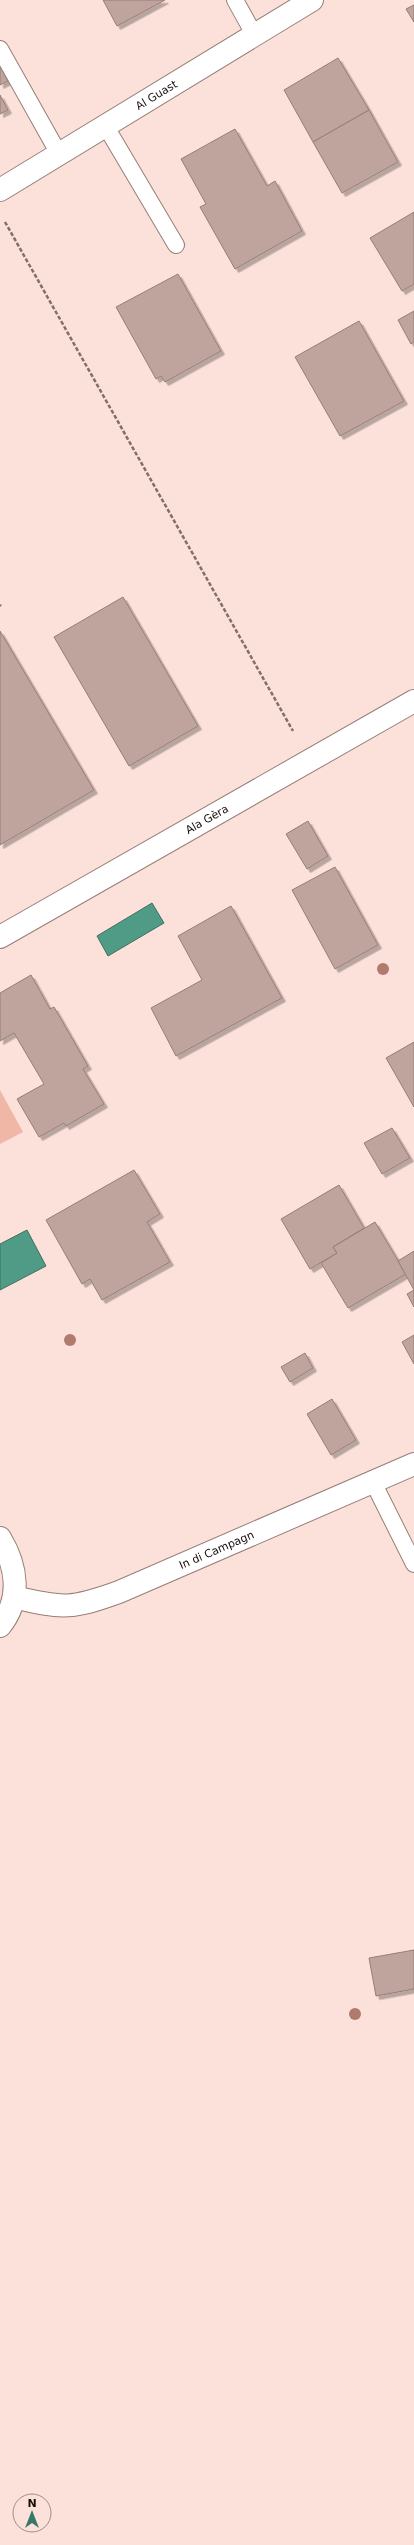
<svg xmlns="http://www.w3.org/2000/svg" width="414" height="2545" font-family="'DejaVu Sans',sans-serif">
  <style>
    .green { fill: #f0b6a6 }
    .water { fill: #509b86; stroke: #3f7061 }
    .building { fill: #bea49d; stroke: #967d77; filter: url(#shadow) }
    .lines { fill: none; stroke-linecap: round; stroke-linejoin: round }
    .lane-casing { stroke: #967e77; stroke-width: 18 }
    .street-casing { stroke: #967e77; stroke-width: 24 }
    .path { stroke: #806f6b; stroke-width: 2.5; stroke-dasharray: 4 2; stroke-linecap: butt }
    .lane { stroke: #fff; stroke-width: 16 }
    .street { stroke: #fff; stroke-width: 22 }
    .tree { fill: #b07a6d }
    .labels { text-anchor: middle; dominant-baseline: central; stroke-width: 3.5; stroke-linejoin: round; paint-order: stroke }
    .street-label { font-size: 11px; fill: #160d0b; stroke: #fce1da }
  </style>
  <defs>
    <filter id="shadow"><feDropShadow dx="3.5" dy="3.5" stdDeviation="0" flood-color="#0004"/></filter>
  </defs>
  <rect width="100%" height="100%" fill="#fce1da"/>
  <polygon class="green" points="0,1090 23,1132 0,1144"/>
  <g class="water">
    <polygon points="152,903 164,923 108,956 97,936"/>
    <polygon points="27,1230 46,1266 0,1290 0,1244"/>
  </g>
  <g class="building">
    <polygon points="103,0 165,0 117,26"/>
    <polygon points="414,5 414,22 406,9"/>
    <polygon points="338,58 369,110 313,142 284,90"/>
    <polygon points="0,65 8,81 0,85"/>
    <polygon points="0,95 8,110 0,114"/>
    <polygon points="369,110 398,162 342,193 313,142"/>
    <polygon points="235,129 267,186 275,181 302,231 235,269 200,207 206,204 181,159"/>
    <polygon points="414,212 414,284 402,291 370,238"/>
    <polygon points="178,274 221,351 165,382 161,376 156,379 116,307"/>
    <polygon points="414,311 414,342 411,344 398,320"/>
    <polygon points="359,321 404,401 340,436 295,357"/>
    <polygon points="123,597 198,726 129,766 54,637"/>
    <polygon points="0,631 94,790 0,845"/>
    <polygon points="308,821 328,856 307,869 286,834"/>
    <polygon points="335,867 378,945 335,969 292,890"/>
    <polygon points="231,906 282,998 176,1056 151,1008 202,980 178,936"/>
    <polygon points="31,975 50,1009 54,1007 88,1066 83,1069 104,1104 66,1126 64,1123 39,1137 17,1099 44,1084 14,1033 0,1041 0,993"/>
    <polygon points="414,1042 414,1107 386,1058"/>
    <polygon points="392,1128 410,1158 382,1174 364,1143"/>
    <polygon points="134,1170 160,1214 147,1222 170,1262 102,1300 90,1279 82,1284 46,1220"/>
    <polygon points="339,1185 364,1228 333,1247 337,1253 310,1269 281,1219"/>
    <polygon points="375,1222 406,1274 348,1308 321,1263 337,1253 333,1247"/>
    <polygon points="414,1251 414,1290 398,1261"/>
    <polygon points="414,1290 414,1307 407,1294"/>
    <polygon points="414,1335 414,1364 402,1342"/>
    <polygon points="305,1353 313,1368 290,1382 281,1367"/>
    <polygon points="332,1399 356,1440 331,1455 307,1414"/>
    <polygon points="414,1950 414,1989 376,1996 369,1958"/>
  </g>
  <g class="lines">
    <g class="lane-casing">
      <g id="lane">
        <polyline points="235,0 255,36"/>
        <polyline points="0,49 59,154"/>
        <polyline points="105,125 176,245"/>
        <polyline points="373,1482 414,1564"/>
      </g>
    </g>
    <g class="street-casing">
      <g id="street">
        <path id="s1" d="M0,190L312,0"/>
        <path id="s2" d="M0,937L414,701"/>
        <path d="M0,1538C17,1566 22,1599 0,1626"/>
        <path id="s3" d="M14,1597C63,1609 72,1609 119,1592L414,1464"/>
      </g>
    </g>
    <g class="path">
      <polyline points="5,222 293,731"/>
      <polyline points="0,605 1,606"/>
    </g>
    <use href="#lane" class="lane"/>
    <use href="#street" class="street"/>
  </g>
  <g class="tree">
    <circle cx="383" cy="969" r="6"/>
    <circle cx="70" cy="1340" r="6"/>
    <circle cx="355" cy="2014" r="6"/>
  </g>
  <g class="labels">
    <g class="street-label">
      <text stroke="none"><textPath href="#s1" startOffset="183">Al Guast</textPath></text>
      <text stroke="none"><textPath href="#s2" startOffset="238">Ala Gèra</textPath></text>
      <text stroke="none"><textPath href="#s3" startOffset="214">In di Campagn</textPath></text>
    </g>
  </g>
  <g transform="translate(32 2513)"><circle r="19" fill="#fce1da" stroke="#a08c87"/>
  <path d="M0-3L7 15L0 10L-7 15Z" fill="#377866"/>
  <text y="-6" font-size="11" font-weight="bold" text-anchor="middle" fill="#160d0b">N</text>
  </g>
</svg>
